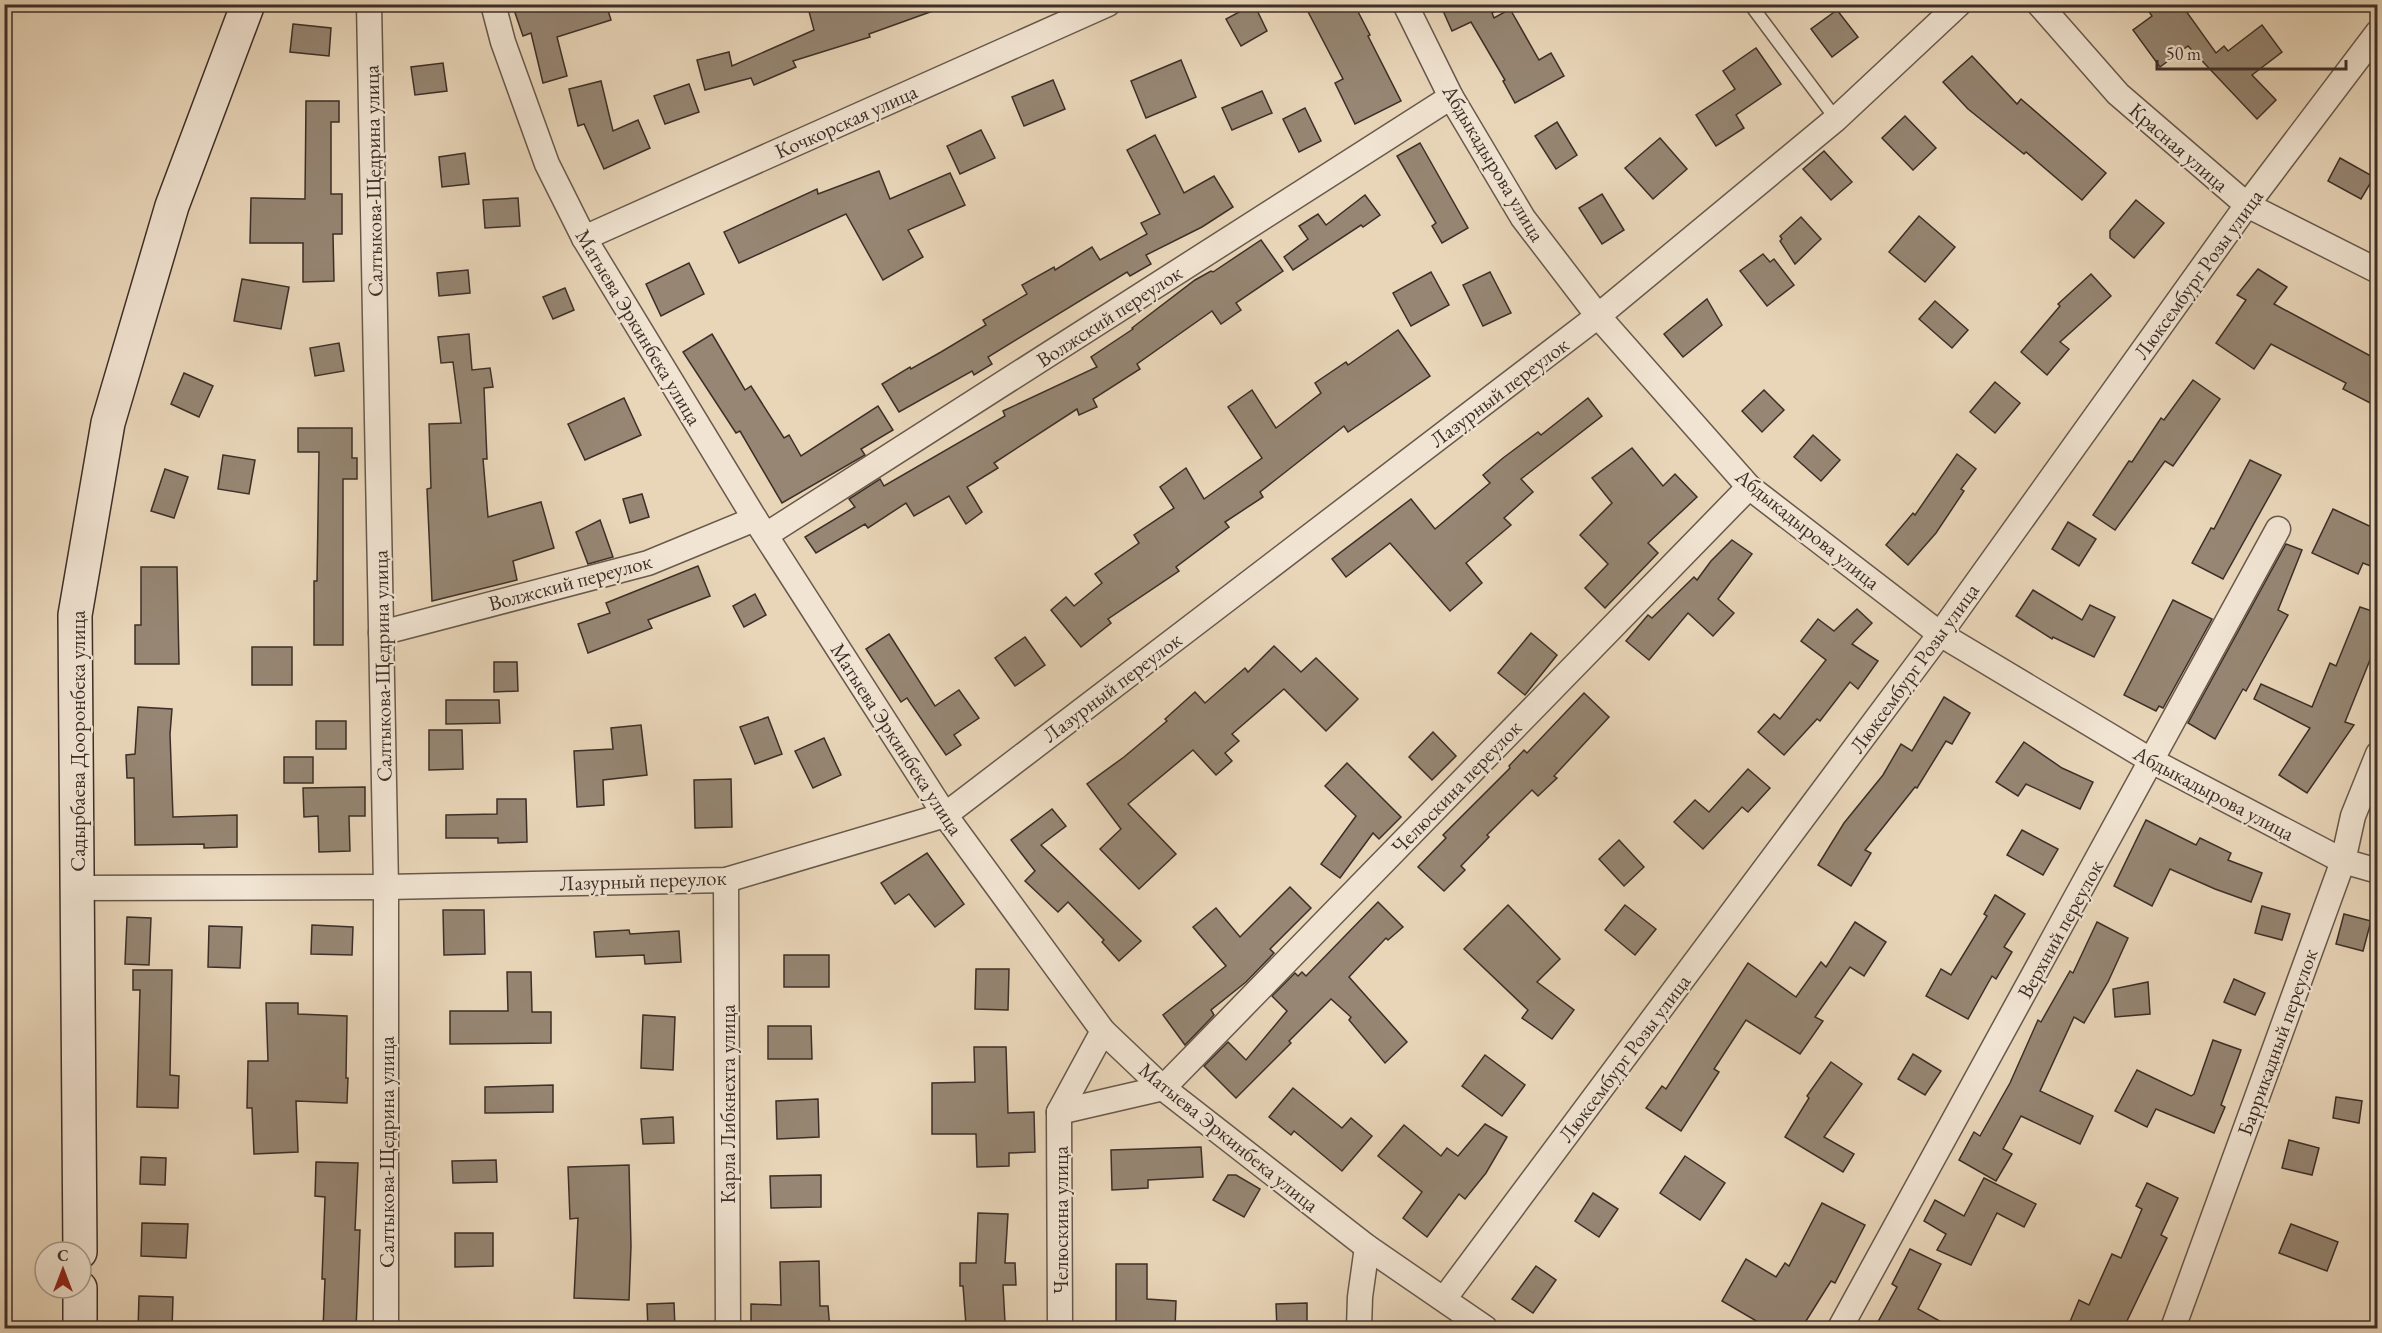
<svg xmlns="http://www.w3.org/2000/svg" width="2382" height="1333" font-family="'EB Garamond',serif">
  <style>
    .building { fill: #968673; stroke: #3d2f28; stroke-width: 1.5 }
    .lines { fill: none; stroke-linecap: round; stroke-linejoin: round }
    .service-casing { stroke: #68594c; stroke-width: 15 }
    .minor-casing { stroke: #68594c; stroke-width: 27 }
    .secondary-casing { stroke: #3d2f28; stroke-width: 36 }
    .service { stroke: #f1e4d2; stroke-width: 12 }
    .minor { stroke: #f1e4d2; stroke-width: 24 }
    .secondary { stroke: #f1e4d2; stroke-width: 33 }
    .labels { text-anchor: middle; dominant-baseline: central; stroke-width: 4.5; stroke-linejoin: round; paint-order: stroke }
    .street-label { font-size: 21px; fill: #3d2f28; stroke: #f1e4d2 }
  </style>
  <rect width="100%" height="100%" fill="#e9d6b9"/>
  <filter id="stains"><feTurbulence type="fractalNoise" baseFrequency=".00333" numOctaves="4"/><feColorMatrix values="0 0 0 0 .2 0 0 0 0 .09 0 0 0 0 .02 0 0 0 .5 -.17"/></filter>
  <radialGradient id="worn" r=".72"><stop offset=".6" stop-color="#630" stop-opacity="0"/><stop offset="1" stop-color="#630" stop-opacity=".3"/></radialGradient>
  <g class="building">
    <polygon points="512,4 606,4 611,20 557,37 567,76 543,83 531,33 523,36"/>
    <polygon points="807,4 943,4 944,7 869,34 870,37 793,61 796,67 754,85 751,78 705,90 697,60 729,52 732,66 814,30"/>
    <polygon points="1254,4 1267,31 1241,46 1226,19"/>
    <polygon points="1304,4 1354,4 1370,35 1368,36 1401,101 1355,124 1335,83 1343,79"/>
    <polygon points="1440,4 1511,4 1492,13 1494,18 1510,9 1539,60 1551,53 1564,76 1515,103 1503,81 1505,80 1471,22 1452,31"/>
    <polygon points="2144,4 2181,4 2216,53 2224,46 2228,51 2262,25 2282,52 2252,75 2276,100 2257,119 2188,46 2160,67 2133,30 2152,16"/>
    <polygon points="1837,10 1858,37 1832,57 1811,29"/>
    <polygon points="293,24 331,28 329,56 290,52"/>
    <polygon points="1756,48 1781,84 1736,115 1744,128 1716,146 1696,115 1735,89 1723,71"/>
    <polygon points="1972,56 2017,104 2021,99 2106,173 2082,200 2026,152 2024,154 1968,109 1943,82"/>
    <polygon points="1181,60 1196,97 1146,118 1131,81"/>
    <polygon points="443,63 447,91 415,95 411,67"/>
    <polygon points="1053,80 1065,109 1024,126 1012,97"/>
    <polygon points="601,81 613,131 638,120 650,148 604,169 584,124 578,126 569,89"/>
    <polygon points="689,84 699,112 665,124 654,96"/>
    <polygon points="1262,91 1272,113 1232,130 1222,108"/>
    <polygon points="306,101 339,101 339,122 331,122 331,194 342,194 342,234 333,234 334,281 303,282 303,243 250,243 251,198 305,199"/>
    <polygon points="1305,108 1321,141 1299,152 1283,119"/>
    <polygon points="1905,116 1936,148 1913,170 1882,138"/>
    <polygon points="1557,122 1577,155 1556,169 1535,136"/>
    <polygon points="981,130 995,158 960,174 947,146"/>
    <polygon points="1155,135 1184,193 1214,176 1233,207 1202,227 1146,255 1151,264 1130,276 1127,272 988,357 992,364 974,375 972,371 899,412 882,384 910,367 911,369 941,352 986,325 983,320 1027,294 1022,285 1054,267 1055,270 1092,247 1100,260 1147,234 1141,223 1160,214 1127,150"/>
    <polygon points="1660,138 1687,169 1653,199 1625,168"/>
    <polygon points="1420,143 1468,228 1442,243 1432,226 1436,223 1397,156"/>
    <polygon points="1824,151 1852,182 1831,200 1803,169"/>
    <polygon points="465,153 469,184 442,187 439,157"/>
    <polygon points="2340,158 2374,177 2361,199 2328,181"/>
    <polygon points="879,171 890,199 950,173 965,205 908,230 923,257 883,280 846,214 739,263 724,232 817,189 818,194"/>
    <polygon points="1602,194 1624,230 1602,244 1579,208"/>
    <polygon points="1365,195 1380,215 1363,227 1361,225 1293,270 1284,257 1308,239 1299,226 1318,214 1326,225"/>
    <polygon points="518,198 520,226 485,228 483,200"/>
    <polygon points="2136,200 2164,223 2134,258 2110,238 2110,231"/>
    <polygon points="1919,216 1955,247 1925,282 1889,252"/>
    <polygon points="1801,217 1821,239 1795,264 1780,241 1782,239 1780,236"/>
    <polygon points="1261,240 1283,271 1236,303 1241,310 1221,324 1212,311 1137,364 1140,369 1093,399 1097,407 1079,415 1077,409 994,463 998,468 967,487 982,512 966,524 949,496 914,516 906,503 868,528 865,524 816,553 805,537 855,507 849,499 880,479 884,486 1005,416 1003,411 1097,367 1091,357 1133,329 1132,328 1195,280 1211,271 1213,272"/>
    <polygon points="1763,254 1770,262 1774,259 1794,285 1767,306 1740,271"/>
    <polygon points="689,263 704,294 661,316 646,284"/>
    <polygon points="2258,269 2287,287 2274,304 2378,360 2378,407 2343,389 2346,383 2271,344 2254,369 2216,343 2246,300 2237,295"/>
    <polygon points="468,270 470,293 439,296 437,273"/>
    <polygon points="1431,272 1449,305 1411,326 1393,293"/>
    <polygon points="1490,272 1511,313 1483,326 1463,285"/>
    <polygon points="2091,274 2111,296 2060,342 2069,349 2047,375 2021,352 2060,306 2058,304"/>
    <polygon points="242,279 289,287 281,329 234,321"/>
    <polygon points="565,288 574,310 553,319 543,297"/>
    <polygon points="1707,299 1722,325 1683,357 1664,334"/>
    <polygon points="1935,301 1968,330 1952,348 1919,319"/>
    <polygon points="1398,330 1430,376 1348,432 1344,426 1260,492 1263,497 1225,522 1229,527 1176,567 1179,571 1108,619 1111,623 1081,647 1051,610 1066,597 1074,606 1102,583 1095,574 1139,543 1134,535 1174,508 1160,487 1186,468 1204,499 1262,458 1228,407 1252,390 1276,428 1321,393 1315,383 1346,362 1348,365"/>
    <polygon points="469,334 472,370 490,368 493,387 484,388 487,459 483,459 488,517 541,502 554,548 513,561 517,580 432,601 427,489 431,488 429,424 461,423 453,362 441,363 438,337"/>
    <polygon points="712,334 745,390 751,386 784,438 789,435 801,456 878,406 893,430 861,449 865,455 782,503 740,431 736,433 683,352"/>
    <polygon points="339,343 344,371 315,376 310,348"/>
    <polygon points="184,373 213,386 199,417 171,404"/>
    <polygon points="2193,380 2220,399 2173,466 2165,461 2115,530 2093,515 2129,461 2132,462 2161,418 2164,420"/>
    <polygon points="1995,382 2020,403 1995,433 1970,412"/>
    <polygon points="1764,390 1784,410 1762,432 1742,411"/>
    <polygon points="624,398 641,435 585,460 568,424"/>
    <polygon points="1588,398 1602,416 1521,479 1533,492 1504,518 1511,525 1466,563 1482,583 1450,611 1390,543 1346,577 1332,559 1411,499 1435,529 1490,483 1483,475 1503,458 1538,432 1541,435"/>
    <polygon points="298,428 352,428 352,458 357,458 357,479 343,479 343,645 314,645 314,581 317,581 319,452 298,452"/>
    <polygon points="1813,435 1840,460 1821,481 1794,457"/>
    <polygon points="1632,448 1663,486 1675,474 1697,497 1648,543 1658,553 1605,608 1585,588 1608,564 1580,535 1612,503 1592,478"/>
    <polygon points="1957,454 1976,469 1961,489 1964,491 1936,533 1908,565 1886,545 1913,513 1915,515"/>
    <polygon points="223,455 255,460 249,494 218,489"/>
    <polygon points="2250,460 2281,475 2223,579 2192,563 2211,528 2214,529"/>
    <polygon points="165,469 188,477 174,518 151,511"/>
    <polygon points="642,494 649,517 630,523 623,499"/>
    <polygon points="2333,509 2378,530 2378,569 2363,563 2358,574 2312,553"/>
    <polygon points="600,520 613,557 588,564 576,532"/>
    <polygon points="2068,522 2096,539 2079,566 2052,549"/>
    <polygon points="1732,540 1752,554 1718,599 1734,613 1713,636 1688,613 1649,660 1626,641 1648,615 1652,618 1694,577 1697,580 1711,561"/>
    <polygon points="2286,544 2302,550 2278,610 2288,615 2246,691 2243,689 2215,739 2188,723"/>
    <polygon points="698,566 710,596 648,620 652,628 588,653 578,624 610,613 606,603"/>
    <polygon points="141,567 177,567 179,664 135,664 135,625 141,625"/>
    <polygon points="2033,590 2082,620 2090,605 2115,617 2094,657 2053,637 2052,639 2016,616"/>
    <polygon points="755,594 766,615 744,627 733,606"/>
    <polygon points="2173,600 2212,619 2163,708 2159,706 2156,711 2124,695"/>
    <polygon points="2360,607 2378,613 2378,640 2345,722 2354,725 2307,793 2279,775 2310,728 2254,699 2261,684 2312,707 2330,663 2336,666"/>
    <polygon points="1857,609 1872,623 1852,644 1878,661 1858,689 1850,682 1820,721 1817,719 1784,755 1758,732 1774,714 1780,719 1826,660 1801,641 1818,619 1834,631"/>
    <polygon points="1531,633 1557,655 1525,695 1498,673"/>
    <polygon points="889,634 935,706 959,690 979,718 954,735 961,745 946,755 907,698 901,702 866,649"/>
    <polygon points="1025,637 1045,665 1015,686 995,658"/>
    <polygon points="1274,646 1301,672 1316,658 1358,699 1326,731 1284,689 1232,734 1239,741 1225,753 1232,761 1216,775 1193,750 1128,804 1176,854 1139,889 1100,849 1121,829 1087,784 1124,757 1167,721 1165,719 1195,692 1205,703 1245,668 1248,672"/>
    <rect x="252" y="647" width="40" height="38"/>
    <polygon points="494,662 517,662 518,691 494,692"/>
    <polygon points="1584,693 1609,717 1554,776 1557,778 1538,796 1532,790 1487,835 1489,837 1461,866 1465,870 1444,891 1418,867 1446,838 1443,835 1510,768 1509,766 1524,750 1527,753"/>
    <polygon points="1944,697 1970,713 1952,744 1946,741 1917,788 1915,787 1865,850 1871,853 1851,886 1818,865 1844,823 1883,775 1901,744 1912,751"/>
    <polygon points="446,700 499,700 500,723 446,724"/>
    <polygon points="138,707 172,709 170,734 173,817 237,815 237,847 204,848 204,844 135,845 134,778 127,778 126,755 135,754"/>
    <polygon points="768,717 782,754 755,764 740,727"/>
    <rect x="316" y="721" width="30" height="28"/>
    <polygon points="641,725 647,775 603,780 604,805 577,807 574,751 613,749 611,728"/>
    <polygon points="429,730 462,730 463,769 429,770"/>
    <polygon points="1433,732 1456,756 1432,780 1409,757"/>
    <polygon points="824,738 841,775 813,788 795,751"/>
    <polygon points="2024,742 2062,768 2093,782 2080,809 2026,784 2018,796 1996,782"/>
    <rect x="284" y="757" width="29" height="26"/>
    <polygon points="1347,763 1401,817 1379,839 1373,833 1340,878 1321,864 1356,816 1325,786"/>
    <polygon points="1748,769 1770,788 1748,812 1742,807 1703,849 1674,822 1695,800 1709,812"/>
    <polygon points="731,779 732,827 695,828 694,780"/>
    <polygon points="365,787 365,816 349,816 350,851 319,852 318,816 304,817 303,788"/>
    <polygon points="497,799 526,799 527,842 498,843 498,838 446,838 446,815 497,814"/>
    <polygon points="1052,809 1066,826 1041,845 1141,941 1119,961 1102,942 1104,940 1068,902 1058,912 1025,881 1035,871 1011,840"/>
    <polygon points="2146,820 2196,845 2200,838 2231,853 2228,860 2262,873 2251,902 2215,889 2170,869 2152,906 2114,886"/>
    <polygon points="2022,830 2058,849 2043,875 2007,855"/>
    <polygon points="1619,840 1644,867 1624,886 1599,859"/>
    <polygon points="927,853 964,904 935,927 909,894 895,904 881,883"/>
    <polygon points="1290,887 1311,908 1270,949 1274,953 1246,982 1211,1010 1214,1015 1185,1045 1163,1015 1226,966 1193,927 1216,908 1240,937"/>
    <polygon points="1995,895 2025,914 2004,947 2012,952 1996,979 1992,976 1968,1019 1926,996 1941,969 1951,975 1987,916 1984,914"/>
    <polygon points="1378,902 1403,927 1388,940 1386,938 1349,977 1407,1042 1385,1063 1349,1020 1351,1017 1331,999 1289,1041 1291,1043 1236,1098 1204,1066 1228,1042 1246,1060 1287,1011 1272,996 1295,973 1298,976 1302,972 1306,976"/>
    <polygon points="1508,905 1560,959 1537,982 1574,1010 1552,1039 1522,1018 1528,1010 1464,949"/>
    <polygon points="1625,905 1656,929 1635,955 1605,930"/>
    <polygon points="2262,906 2290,914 2282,940 2255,933"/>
    <polygon points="443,910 484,910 485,954 444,955"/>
    <polygon points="2344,914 2371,921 2363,951 2336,944"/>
    <polygon points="127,917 151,918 149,965 125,964"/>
    <polygon points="1855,922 1886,942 1864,976 1850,967 1815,1017 1823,1021 1800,1054 1746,1020 1714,1069 1719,1072 1681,1131 1646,1108 1662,1086 1666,1089 1748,963 1796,997 1821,962 1826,967"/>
    <polygon points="2097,922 2128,938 2108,982 2084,1023 2074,1017 2040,1091 2093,1116 2080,1144 2021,1116 2003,1149 2012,1154 1996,1181 1959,1160 1974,1132 1980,1136 2010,1083 2038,1020 2041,1022 2070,971 2073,973"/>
    <polygon points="312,925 353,927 352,955 311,954"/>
    <polygon points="209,926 242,927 240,968 208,967"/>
    <polygon points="629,930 630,934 679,931 681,962 645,964 644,955 596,957 594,932"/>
    <rect x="784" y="955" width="45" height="32"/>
    <polygon points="976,969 1009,969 1008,1010 975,1009"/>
    <polygon points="133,970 172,970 170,1075 179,1076 178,1108 137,1107 140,990 133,990"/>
    <polygon points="507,972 531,972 532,1012 551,1012 551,1043 450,1044 450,1011 508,1011"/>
    <polygon points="2234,979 2265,993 2255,1015 2224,1002"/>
    <polygon points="2148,982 2150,1014 2115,1017 2113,989"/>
    <polygon points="266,1003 298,1003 298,1014 347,1016 346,1078 348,1078 347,1103 296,1101 298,1152 254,1154 252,1108 247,1108 248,1061 268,1061"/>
    <polygon points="643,1015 675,1017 673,1070 641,1068"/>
    <polygon points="768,1026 811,1026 812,1059 768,1059"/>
    <polygon points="2213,1040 2241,1050 2221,1105 2225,1107 2214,1133 2156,1109 2147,1127 2115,1111 2137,1070 2191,1096 2194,1094"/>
    <polygon points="974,1047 1006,1047 1008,1113 1034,1112 1035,1152 1009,1153 1009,1166 977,1167 976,1134 932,1134 932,1083 975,1082"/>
    <polygon points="1913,1054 1941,1071 1925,1095 1898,1079"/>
    <polygon points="1485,1055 1525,1085 1502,1116 1462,1086"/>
    <polygon points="1831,1062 1862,1084 1824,1137 1854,1154 1843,1172 1785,1137 1809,1098 1807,1096"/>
    <polygon points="553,1085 553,1112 485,1113 485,1087"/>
    <polygon points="1293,1088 1342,1128 1351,1118 1372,1136 1342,1171 1294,1131 1291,1135 1269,1117"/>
    <polygon points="2336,1097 2362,1101 2359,1123 2333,1118"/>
    <polygon points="818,1099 819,1137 777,1139 776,1101"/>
    <polygon points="673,1117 674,1143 643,1144 641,1119"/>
    <polygon points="1485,1124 1507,1137 1486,1173 1465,1199 1459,1194 1427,1237 1403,1218 1422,1192 1378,1156 1404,1125 1441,1156 1447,1148 1458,1156"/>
    <polygon points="2289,1140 2319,1148 2312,1175 2282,1168"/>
    <polygon points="1201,1147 1203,1177 1148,1180 1148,1188 1112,1190 1111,1150"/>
    <polygon points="1685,1156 1725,1183 1700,1220 1660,1193"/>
    <polygon points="141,1157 166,1158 165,1185 140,1184"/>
    <polygon points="496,1160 497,1182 453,1183 452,1161"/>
    <polygon points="316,1162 358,1163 355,1230 360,1230 356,1329 323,1329 325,1279 322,1279 325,1197 315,1196"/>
    <polygon points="629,1165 631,1246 629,1300 574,1298 578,1218 570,1219 568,1167"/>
    <polygon points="821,1175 821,1207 771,1208 770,1176"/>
    <polygon points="1228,1175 1236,1175 1260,1189 1244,1217 1213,1200"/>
    <polygon points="1984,1178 2036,1204 2024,1227 1997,1213 1971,1265 1937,1250 1946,1234 1924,1221 1935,1200 1964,1216"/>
    <polygon points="2147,1183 2178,1198 2161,1235 2167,1238 2123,1329 2067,1329 2079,1300 2089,1305 2112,1254 2121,1258 2142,1209 2136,1206"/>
    <polygon points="1593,1193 1618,1209 1599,1237 1575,1221"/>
    <polygon points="1822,1203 1865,1225 1835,1283 1831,1281 1801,1329 1770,1329 1722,1301 1746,1259 1776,1277 1785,1263 1789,1266"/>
    <polygon points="978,1213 1008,1214 1005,1263 1015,1263 1016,1285 1003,1285 1005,1322 966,1325 963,1286 960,1286 960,1263 976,1263"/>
    <polygon points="142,1223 188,1224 186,1258 141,1256"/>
    <polygon points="2291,1224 2338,1242 2327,1271 2279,1253"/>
    <polygon points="455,1233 493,1233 493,1266 455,1267"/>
    <polygon points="1910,1249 1941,1264 1918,1309 1954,1329 1874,1329 1897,1287 1892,1284"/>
    <polygon points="819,1261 820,1306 828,1306 830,1329 751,1329 751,1304 781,1305 780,1262"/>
    <polygon points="1116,1264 1147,1264 1147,1299 1176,1301 1175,1329 1116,1329"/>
    <polygon points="1536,1266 1556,1280 1533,1313 1512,1299"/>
    <polygon points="139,1296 173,1297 172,1329 138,1329"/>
    <polygon points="674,1303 675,1329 648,1329 647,1304"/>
    <polygon points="1307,1303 1307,1329 1277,1329 1276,1304"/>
  </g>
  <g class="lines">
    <g class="service-casing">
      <polyline id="service" points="1750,4 1836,119"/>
    </g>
    <g class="minor-casing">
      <g id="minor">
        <polyline points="369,4 386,887 386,1328"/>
        <polyline points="493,4 503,42 547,164 584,238 755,519 945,815 1103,1031 1163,1088 1367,1247 1485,1328"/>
        <polyline points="1405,4 1451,97 1523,218 1598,316 1749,487 1940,634 2152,761 2343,861 2378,871"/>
        <polyline points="2039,4 2118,94 2247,205 2378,271"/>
        <polyline points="584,238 1108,4"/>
        <polyline points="766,535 1451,97"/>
        <polyline points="381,633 648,563 755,519"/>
        <polyline points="726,880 728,1328"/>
        <polyline points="76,888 386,887 726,880 945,815 1598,316 1836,119 1959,4"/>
        <polyline points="1059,1112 1163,1088 1749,487"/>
        <polyline points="1444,1299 1940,634 2247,205 2378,32"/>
        <polyline points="1060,1328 1059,1112 1103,1031"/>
        <polyline points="1359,1328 1360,1297 1367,1247"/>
        <polyline points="1840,1328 2278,529"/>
        <polyline points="2173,1328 2343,861 2353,816 2378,754"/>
      </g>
    </g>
    <g class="secondary-casing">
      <g id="secondary">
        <polyline points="80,1252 75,615 108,423 172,206 248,4"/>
        <polyline points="80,1288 80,1328"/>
      </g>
    </g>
    <use href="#service" class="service"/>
    <use href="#minor" class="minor"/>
    <use href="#secondary" class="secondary"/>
  </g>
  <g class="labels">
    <g class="street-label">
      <text transform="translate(846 121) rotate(-24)">Кочкорская улица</text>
      <text transform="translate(2179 147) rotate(41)">Красная улица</text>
      <text transform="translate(1494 163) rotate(59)">Абдыкадырова улица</text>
      <text transform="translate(373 181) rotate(-91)">Салтыкова-Щедрина улица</text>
      <text transform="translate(2198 274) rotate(-54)">Люксембург Розы улица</text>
      <text transform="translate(1109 316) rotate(-33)">Волжский переулок</text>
      <text transform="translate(639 327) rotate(59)">Матыева Эркинбека улица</text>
      <text transform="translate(1499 392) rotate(-37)">Лазурный переулок</text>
      <text transform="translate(1808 529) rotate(39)">Абдыкадырова улица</text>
      <text transform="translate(570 582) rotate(-15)">Волжский переулок</text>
      <text transform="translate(382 666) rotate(-91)">Салтыкова-Щедрина улица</text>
      <text transform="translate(1914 668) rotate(-54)">Люксембург Розы улица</text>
      <text transform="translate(1112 687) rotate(-37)">Лазурный переулок</text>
      <text transform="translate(897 739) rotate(57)">Матыева Эркинбека улица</text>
      <text transform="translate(77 741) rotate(-90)">Садырбаева Дооронбека улица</text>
      <text transform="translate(1456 787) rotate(-46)">Челюскина переулок</text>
      <text transform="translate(2214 793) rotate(28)">Абдыкадырова улица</text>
      <text transform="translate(643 880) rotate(-2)">Лазурный переулок</text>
      <text transform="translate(2060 929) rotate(-61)">Верхний переулок</text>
      <text transform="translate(2277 1042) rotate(-70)">Баррикадный переулок</text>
      <text transform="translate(1624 1058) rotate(-53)">Люксембург Розы улица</text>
      <text transform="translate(727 1104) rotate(-90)">Карла Либкнехта улица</text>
      <text transform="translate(1229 1137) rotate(39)">Матыева Эркинбека улица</text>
      <text transform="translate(386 1152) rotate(-90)">Салтыкова-Щедрина улица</text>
      <text transform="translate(1060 1220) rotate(-90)">Челюскина улица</text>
    </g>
  </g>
  <rect width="2382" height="1333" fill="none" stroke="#e9d6b9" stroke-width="24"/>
  <rect x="6" y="6" width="2370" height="1321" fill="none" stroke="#3d2f28" stroke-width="3"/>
  <rect x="12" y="12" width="2358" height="1309" fill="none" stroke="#3d2f28" stroke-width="1.5"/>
  <g transform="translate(63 1270)"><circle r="28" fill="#f1e4d2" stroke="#a99c8e" stroke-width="1.5"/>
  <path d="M0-4.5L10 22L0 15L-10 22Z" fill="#8f2418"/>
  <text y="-9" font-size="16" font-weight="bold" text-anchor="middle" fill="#3d2f28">С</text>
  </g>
  <path d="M2157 60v9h189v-9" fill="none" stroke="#3d2f28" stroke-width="3"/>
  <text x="2166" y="60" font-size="18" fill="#3d2f28" stroke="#f1e4d2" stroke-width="4.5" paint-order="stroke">50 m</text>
  <rect width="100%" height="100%" filter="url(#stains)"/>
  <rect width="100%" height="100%" fill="url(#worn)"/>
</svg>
